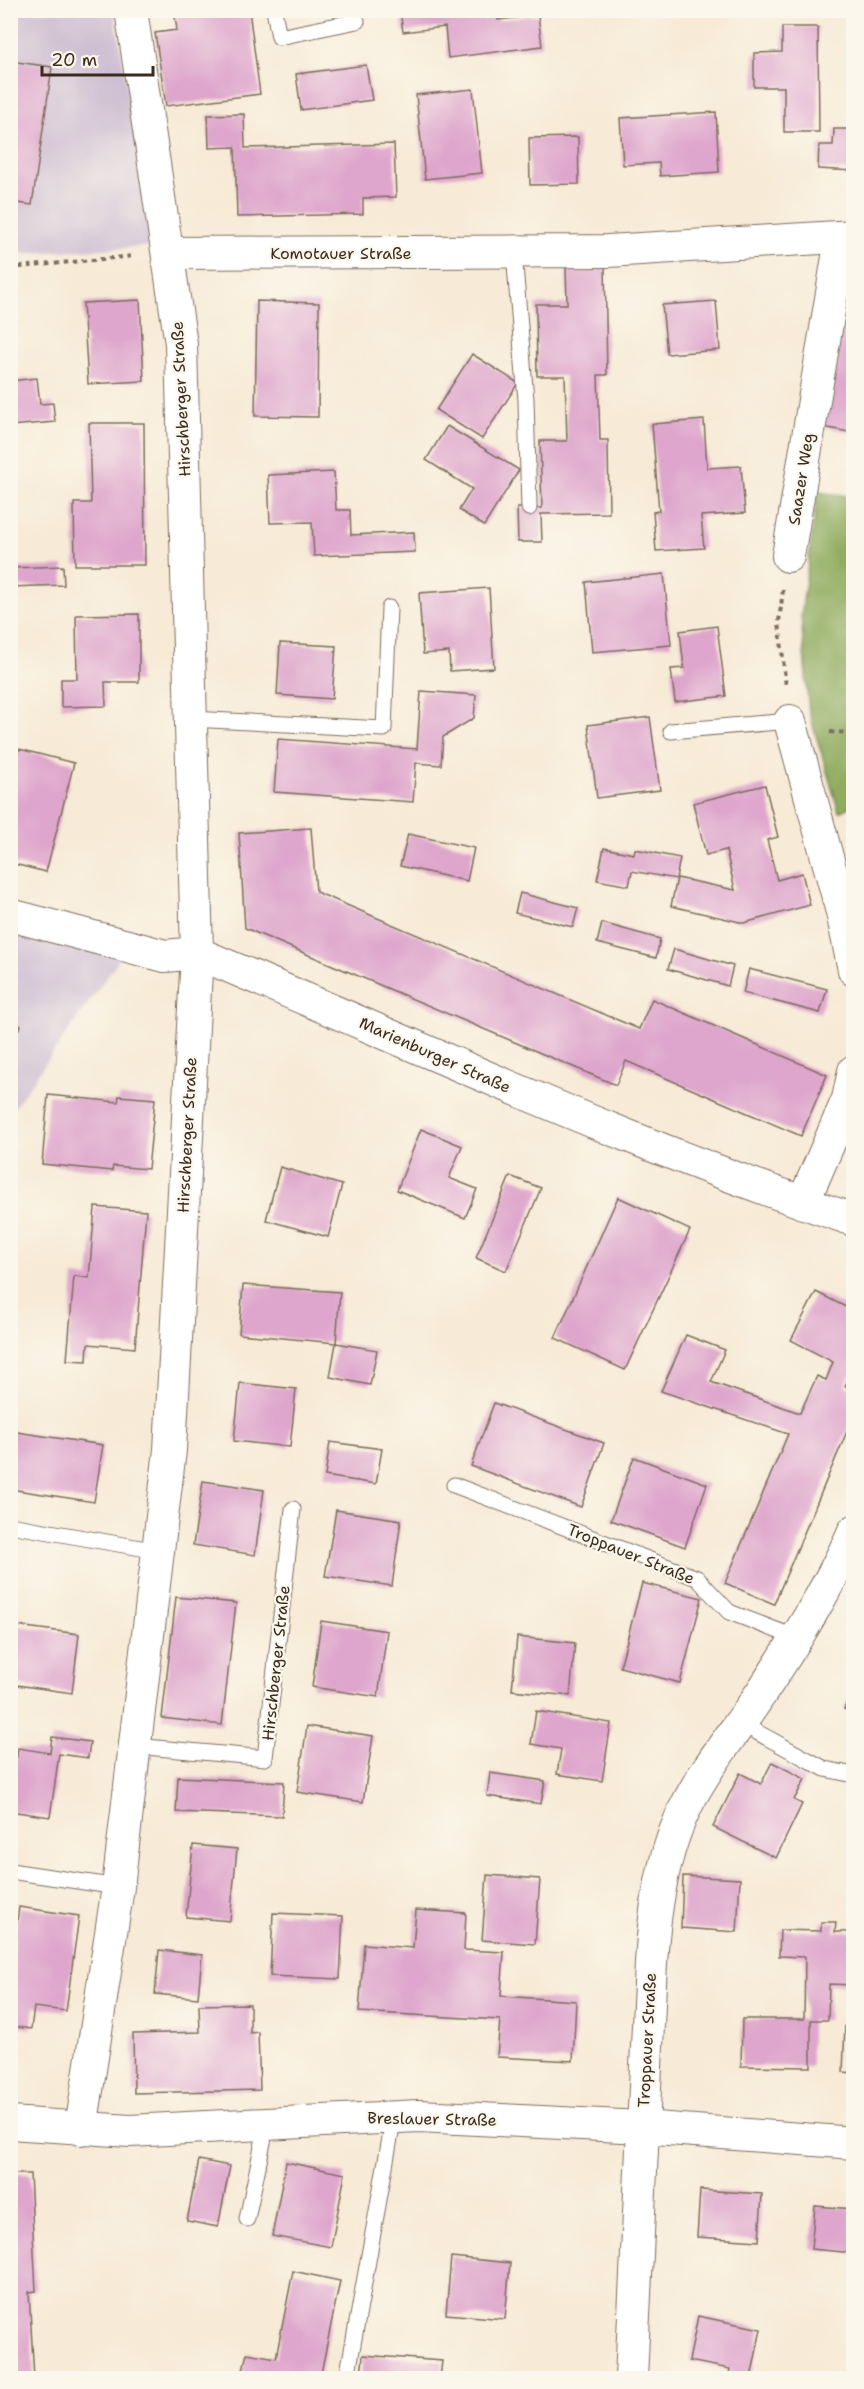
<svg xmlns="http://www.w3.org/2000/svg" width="864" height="2389" font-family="'Shantell Sans',sans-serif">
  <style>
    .industrial { fill: #cebed1 }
    .forest { fill: #8fac5e; stroke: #656b3e; stroke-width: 1.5 }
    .building { fill: #dea6cc }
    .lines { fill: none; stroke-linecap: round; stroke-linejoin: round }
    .lane-casing { stroke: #7d6d5e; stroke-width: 17 }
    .street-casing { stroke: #7d6d5e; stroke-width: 34 }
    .path { stroke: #7d6d5e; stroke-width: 4; stroke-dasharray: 4.5 4.5; stroke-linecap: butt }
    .lane { stroke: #fff; stroke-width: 15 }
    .street { stroke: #fff; stroke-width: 32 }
    .labels { text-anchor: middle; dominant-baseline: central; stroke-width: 4.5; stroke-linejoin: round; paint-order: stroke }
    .street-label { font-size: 16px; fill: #3b2a1e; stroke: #fbf7ec }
  </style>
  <rect width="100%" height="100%" fill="#fbf7ec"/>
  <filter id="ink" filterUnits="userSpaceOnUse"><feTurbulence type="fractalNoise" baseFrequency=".0167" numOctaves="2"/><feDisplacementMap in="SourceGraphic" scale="12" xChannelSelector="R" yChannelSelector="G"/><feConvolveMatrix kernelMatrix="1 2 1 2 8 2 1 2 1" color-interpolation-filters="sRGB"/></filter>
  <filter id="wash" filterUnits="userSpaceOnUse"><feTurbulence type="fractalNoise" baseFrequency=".008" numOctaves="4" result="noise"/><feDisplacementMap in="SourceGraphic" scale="24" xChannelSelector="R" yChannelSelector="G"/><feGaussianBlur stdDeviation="1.35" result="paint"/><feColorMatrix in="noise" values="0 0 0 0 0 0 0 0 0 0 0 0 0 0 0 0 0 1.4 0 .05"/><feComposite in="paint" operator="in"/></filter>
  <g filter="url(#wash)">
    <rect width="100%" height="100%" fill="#f7ead6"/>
    <g class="industrial">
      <polygon points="11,11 114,11 155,246 11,254"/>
      <polygon points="11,907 132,941 11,1112"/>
    </g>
    <polygon class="forest" points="818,492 853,497 854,642 848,653 854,671 854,805 839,812 809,712 801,616"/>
    <g id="blocks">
      <g class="building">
        <polygon points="174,10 249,10 260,94 166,106 155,33 177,30"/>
        <polygon points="400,10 497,10 498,20 538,15 542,46 448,58 445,27 403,32"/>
        <polygon points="848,10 854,10 854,50 849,50"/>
        <polygon points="782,27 818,27 819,132 784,132 784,87 754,87 754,53 782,52"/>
        <polygon points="10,61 52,67 32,205 10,202"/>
        <polygon points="366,65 372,100 301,110 296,74"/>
        <polygon points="473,89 482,173 425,179 416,95"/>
        <polygon points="716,112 719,172 660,176 659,163 623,165 620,118"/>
        <polygon points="244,114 245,148 394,144 396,197 363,198 363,214 237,217 235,147 209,148 208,115"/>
        <polygon points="834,129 854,129 854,171 818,169 819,145 833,145"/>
        <polygon points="578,137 579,184 530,185 529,138"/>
        <polygon points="605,265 607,375 598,375 600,440 608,440 609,513 541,514 542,542 518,542 517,508 542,508 540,441 567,441 565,376 537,376 536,304 567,304 566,266"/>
        <polygon points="140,300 144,381 88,384 83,303"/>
        <polygon points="257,301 319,303 318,417 255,416"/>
        <polygon points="716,301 720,350 667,354 662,305"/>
        <polygon points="842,322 854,324 854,433 823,427"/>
        <polygon points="472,354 518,383 482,439 436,410"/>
        <polygon points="37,378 40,404 53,403 55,422 10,426 10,381"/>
        <polygon points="704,420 707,468 741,466 745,513 701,516 704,548 656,551 653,512 659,511 652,424"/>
        <polygon points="89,423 144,423 145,565 75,565 74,503 91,503"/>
        <polygon points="447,426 519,470 484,526 459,510 472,489 426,460"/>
        <polygon points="334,472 336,510 350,510 351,535 414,532 415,552 314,556 312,522 270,523 268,475"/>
        <polygon points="63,566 64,585 10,587 10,568"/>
        <polygon points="664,574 671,645 592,652 586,582"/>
        <polygon points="489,588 494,668 450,671 449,652 423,654 419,593"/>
        <polygon points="139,614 139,682 105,682 106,706 61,707 61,679 77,679 76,615"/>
        <polygon points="717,626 726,696 675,702 671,669 684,668 680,631"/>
        <polygon points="280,643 336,646 332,699 277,695"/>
        <polygon points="421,691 476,695 474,718 443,737 441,765 416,763 413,802 274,792 278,739 417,749"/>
        <polygon points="650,717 660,790 597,798 588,725"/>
        <polygon points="19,749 74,763 46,872 10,863 10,780"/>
        <polygon points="765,785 778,837 767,840 777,880 802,873 810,905 744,923 671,906 677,878 735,890 726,850 706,855 693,803"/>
        <polygon points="311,828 316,892 639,1029 652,999 827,1075 801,1136 626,1061 616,1085 245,928 239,833"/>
        <polygon points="408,834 474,848 467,881 400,866"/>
        <polygon points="604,848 634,854 635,849 680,858 676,879 632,871 629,886 597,880"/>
        <polygon points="520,893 578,908 573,927 515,913"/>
        <polygon points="602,923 660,939 656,958 597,943"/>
        <polygon points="674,949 733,966 728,986 668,969"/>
        <polygon points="749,969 827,989 820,1013 743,993"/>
        <polygon points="10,1018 21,1026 10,1040"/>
        <polygon points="48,1095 118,1102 119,1096 155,1099 148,1169 113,1166 112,1171 42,1164"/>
        <polygon points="421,1129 462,1146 449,1178 477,1189 465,1218 397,1190"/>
        <polygon points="280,1167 342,1185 328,1237 266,1220"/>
        <polygon points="510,1176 541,1188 506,1271 476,1258"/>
        <polygon points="618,1197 690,1230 625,1370 555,1338"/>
        <polygon points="95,1207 146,1211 135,1348 88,1344 87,1361 67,1360 74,1276 89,1278"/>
        <polygon points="243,1285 340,1292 336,1343 239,1334"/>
        <polygon points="816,1292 854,1311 854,1368 845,1386 854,1389 854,1415 774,1604 725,1583 788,1434 661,1391 686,1335 725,1350 711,1382 800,1413 817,1376 826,1380 833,1362 791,1340"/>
        <polygon points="336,1343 377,1350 370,1385 330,1377"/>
        <polygon points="240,1383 296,1389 290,1447 234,1441"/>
        <polygon points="494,1403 604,1443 581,1507 471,1466"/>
        <polygon points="10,1431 103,1445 94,1502 10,1489"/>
        <polygon points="330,1442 382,1449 376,1484 325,1476"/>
        <polygon points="634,1457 707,1484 685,1547 611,1520"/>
        <polygon points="203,1481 264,1490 255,1555 193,1545"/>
        <polygon points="336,1510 401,1520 392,1586 325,1576"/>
        <polygon points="642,1583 702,1598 680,1683 620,1667"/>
        <polygon points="176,1597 236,1603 222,1725 162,1718"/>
        <polygon points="321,1621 387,1631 378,1697 312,1687"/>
        <polygon points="10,1625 79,1634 72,1693 10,1684"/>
        <polygon points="517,1637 575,1643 570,1696 512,1690"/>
        <polygon points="854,1687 854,1713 844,1709"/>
        <polygon points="536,1711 611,1723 602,1781 557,1774 561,1749 531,1744"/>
        <polygon points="307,1726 373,1736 363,1802 297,1792"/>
        <polygon points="52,1737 90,1742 88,1758 59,1754 50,1817 10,1811 10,1756 17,1757 18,1748 50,1753"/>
        <polygon points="772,1762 805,1779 794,1800 802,1804 776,1858 713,1827 740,1773 761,1784"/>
        <polygon points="490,1773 545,1781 541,1804 487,1796"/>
        <polygon points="178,1777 284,1782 282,1816 176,1812"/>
        <polygon points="193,1845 237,1849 230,1921 186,1917"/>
        <polygon points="487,1875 540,1879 535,1944 482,1940"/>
        <polygon points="683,1876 740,1879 737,1932 681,1928"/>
        <polygon points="19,1907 79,1916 66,2011 34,2007 31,2029 10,2026 10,1971"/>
        <polygon points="416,1910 466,1913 464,1950 504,1952 501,1996 576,2001 573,2061 497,2057 500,2020 359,2012 364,1944 413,1948"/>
        <polygon points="273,1913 343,1916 340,1979 270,1976"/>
        <polygon points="821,1922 836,1922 835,1932 854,1932 854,1985 829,1984 828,2020 811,2020 811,2067 741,2066 742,2019 804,2019 805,1957 779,1956 780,1930 821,1931"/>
        <polygon points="159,1950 202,1955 198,1998 155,1994"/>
        <polygon points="250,2004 250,2033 258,2032 260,2090 134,2093 133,2034 200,2032 199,2005"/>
        <polygon points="845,2025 854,2025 854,2073 843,2072"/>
        <polygon points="199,2160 230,2166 218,2227 187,2221"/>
        <polygon points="286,2162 345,2174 331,2247 272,2236"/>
        <polygon points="10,2174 30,2174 36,2291 29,2292 34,2378 10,2378"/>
        <polygon points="700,2190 762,2194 759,2241 697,2237"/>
        <polygon points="815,2206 854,2209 854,2253 811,2249"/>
        <polygon points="451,2257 510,2263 505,2319 446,2314"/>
        <polygon points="293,2271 340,2281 320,2378 241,2378 247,2353 276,2358"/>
        <polygon points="698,2316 761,2329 751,2378 728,2378 730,2369 689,2361"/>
        <polygon points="363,2355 442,2361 440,2378 361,2378"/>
      </g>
    </g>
  </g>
  <g filter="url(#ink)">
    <use href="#blocks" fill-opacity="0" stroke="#7d6d5e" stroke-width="1.5"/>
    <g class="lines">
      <g class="lane-casing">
        <g id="lane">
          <polyline points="274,10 279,37 357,21"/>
          <polyline points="514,253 526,400 529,508"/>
          <polyline points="191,719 384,729 389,608"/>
          <polyline points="671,731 790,721"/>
          <polyline points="454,1485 697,1578 729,1612 797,1638"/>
          <polyline points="10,1525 158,1551"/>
          <polyline points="740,1723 825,1769 854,1775"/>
          <polyline points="135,1746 265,1758 293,1509"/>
          <polyline points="10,1871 118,1887"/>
          <polyline points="247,2219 267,2123"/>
          <polyline points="347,2378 394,2116"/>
        </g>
      </g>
      <g class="street-casing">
        <g id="street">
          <polyline points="168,253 608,251 854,236"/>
          <polyline points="788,556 841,239"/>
          <polyline points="790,721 842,912 854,970"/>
          <path d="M10,915L165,956L197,953C415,1044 629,1145 854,1220"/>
          <polyline points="803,1203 848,1099 854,1071"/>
          <polyline points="10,2123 130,2131 418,2116 642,2127 854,2143"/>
          <polyline points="81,2129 118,1887 170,1450 197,953 181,344 131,10"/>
          <path d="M631,2378L651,1963C654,1913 661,1863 681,1817C699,1776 728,1741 753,1705C790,1650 827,1592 854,1531"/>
        </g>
      </g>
      <g class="path">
        <polyline points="10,268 134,256"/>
        <polyline points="783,590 779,622 786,687"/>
        <polyline points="830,732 854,733"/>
      </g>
      <use href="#lane" class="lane"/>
      <use href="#street" class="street"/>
    </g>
  </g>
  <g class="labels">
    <g class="street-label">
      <text x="341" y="253">Komotauer Straße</text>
      <text transform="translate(181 399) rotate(-93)">Hirschberger Straße</text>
      <text transform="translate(801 479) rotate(-81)">Saazer Weg</text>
      <text transform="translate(435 1055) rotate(24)">Marienburger Straße</text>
      <text transform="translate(187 1135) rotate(-87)">Hirschberger Straße</text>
      <text transform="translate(631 1554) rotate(22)">Troppauer Straße</text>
      <text transform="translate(276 1663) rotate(-84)">Hirschberger Straße</text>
      <text transform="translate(647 2040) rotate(-87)">Troppauer Straße</text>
      <text transform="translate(432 2119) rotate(1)">Breslauer Straße</text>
    </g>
  </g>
  <rect width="864" height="2389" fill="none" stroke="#fbf7ec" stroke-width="36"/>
  <path d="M42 66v9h111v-9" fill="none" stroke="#3b2a1e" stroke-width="3"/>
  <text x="51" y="66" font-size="18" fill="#3b2a1e" stroke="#fbf7ec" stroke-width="4.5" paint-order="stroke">20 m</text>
</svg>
